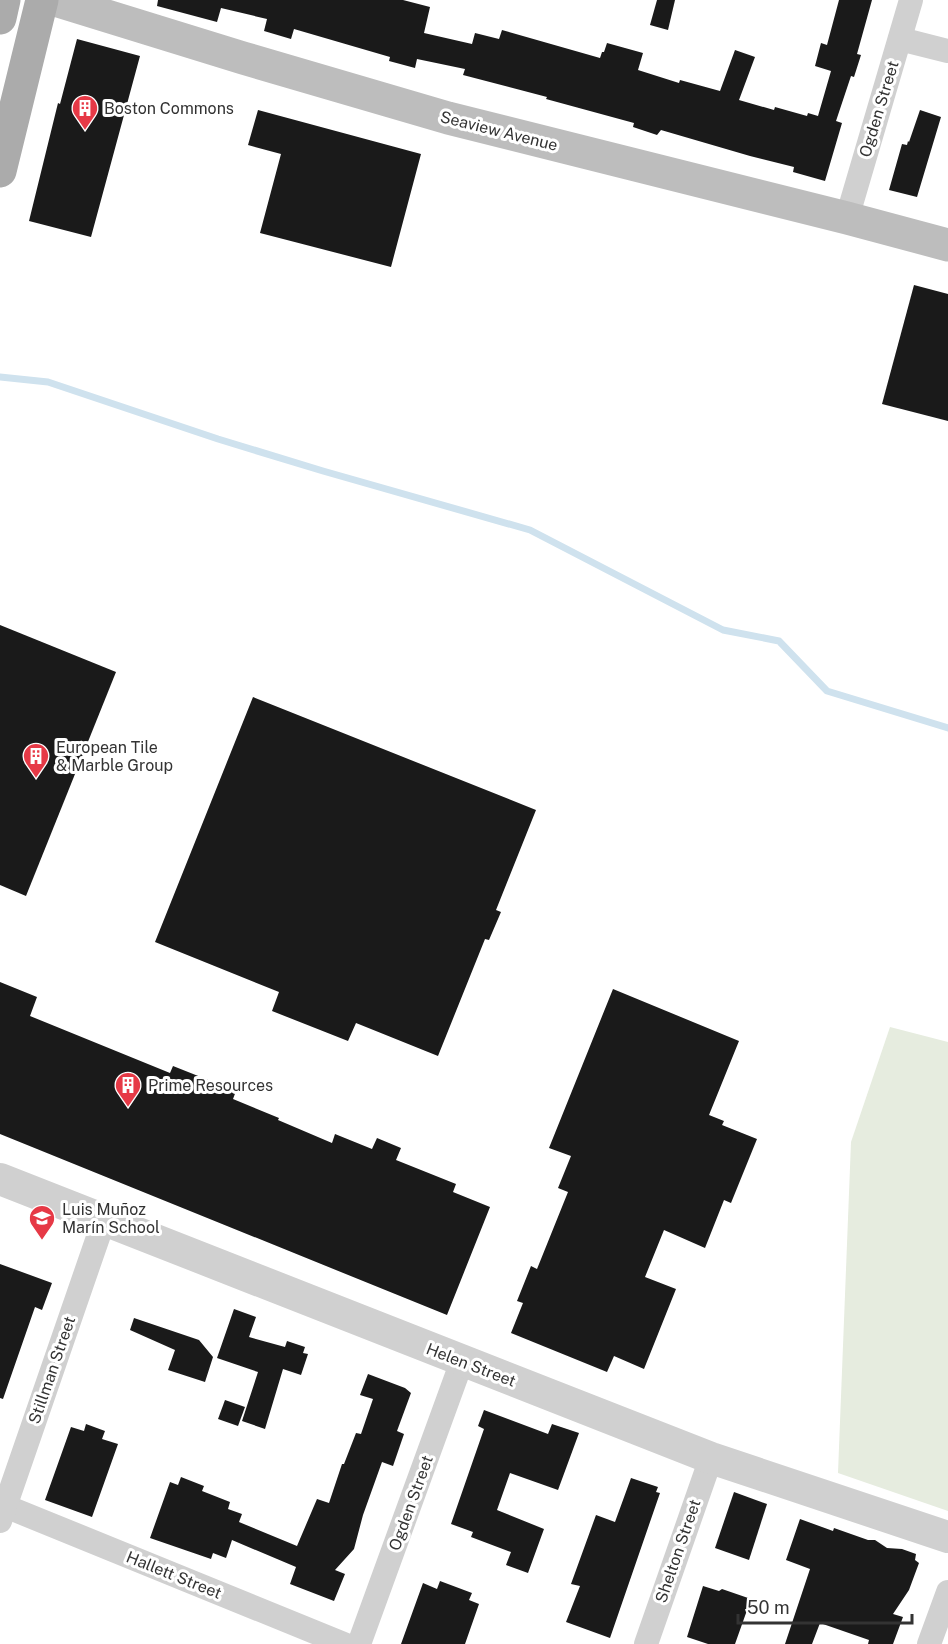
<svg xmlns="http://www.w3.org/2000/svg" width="948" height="1644" font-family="'Public Sans',sans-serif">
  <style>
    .green { fill: #e6ecdf }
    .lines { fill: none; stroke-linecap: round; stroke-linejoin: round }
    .stream { stroke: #cfe2ee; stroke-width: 7 }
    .building { fill: #1a1a1a }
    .minor { stroke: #d0d0d0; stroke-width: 24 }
    .tertiary { stroke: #d0d0d0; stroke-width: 32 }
    .secondary { stroke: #bdbdbd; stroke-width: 33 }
    .primary { stroke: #ababab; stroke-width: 33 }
    .labels { text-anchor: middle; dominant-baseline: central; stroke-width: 6; stroke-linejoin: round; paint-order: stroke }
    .poi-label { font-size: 16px; fill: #333; stroke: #fff; text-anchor: start }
    .street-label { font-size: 16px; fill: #333; stroke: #fff }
  </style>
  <rect width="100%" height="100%" fill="#fff"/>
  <polygon class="green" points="890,1027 948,1042 948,1511 838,1473 851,1142"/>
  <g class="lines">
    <polyline class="stream" points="0,377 48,382 218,439 323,471 530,530 723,630 779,641 827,691 948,728"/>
  </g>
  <g class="building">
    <polygon points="158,0 403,0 430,7 424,33 472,44 475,33 499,39 502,30 600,58 602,52 604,52 607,43 643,53 638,70 679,83 680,80 720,91 735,50 755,57 739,100 774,110 775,107 807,116 808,113 818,116 831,71 815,66 821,43 827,45 839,0 872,0 857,54 861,55 854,77 851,76 836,121 842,123 825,181 793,172 794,167 750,156 661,130 657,135 633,127 634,123 546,99 547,97 463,75 465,69 417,59 415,68 389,61 390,57 294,29 291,39 264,31 267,19 221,8 217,22 157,6"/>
    <polygon points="657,0 675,0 668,30 650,25"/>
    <polygon points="77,39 140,56 91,237 29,221 58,103 60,104"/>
    <polygon points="258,110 421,154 391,267 260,233 281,154 248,145"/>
    <polygon points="920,110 941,117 917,197 889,190 902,144 907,145 908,141 909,142"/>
    <polygon points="914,285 948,294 948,421 882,404"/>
    <polygon points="0,625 116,672 26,896 0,885"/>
    <polygon points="253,697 536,810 496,910 501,912 489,940 485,939 438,1056 356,1023 348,1041 272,1011 279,992 155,942"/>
    <polygon points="0,982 37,997 30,1016 170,1073 173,1066 236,1091 233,1099 279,1118 278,1120 332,1143 335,1134 372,1149 377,1138 401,1148 396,1160 456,1184 453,1192 490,1207 447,1315 0,1134"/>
    <polygon points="613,989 739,1041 709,1115 724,1121 722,1125 757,1139 731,1203 724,1200 705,1248 664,1230 645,1277 676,1289 644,1369 614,1356 607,1372 511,1333 523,1303 517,1301 531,1266 537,1269 568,1192 558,1188 571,1156 549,1148"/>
    <polygon points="0,1264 52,1283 42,1310 35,1307 3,1399 0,1398"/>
    <polygon points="234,1309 256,1317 249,1337 285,1347 287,1341 305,1347 303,1353 308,1354 301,1375 283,1369 265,1429 242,1421 258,1372 217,1358"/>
    <polygon points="134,1318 199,1340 213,1357 205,1382 168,1370 175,1350 130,1330"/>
    <polygon points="368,1374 405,1388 411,1393 397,1431 404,1434 393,1466 382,1462 363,1515 354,1549 335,1570 345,1574 334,1601 290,1584 296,1567 232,1540 226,1558 213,1553 211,1559 150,1538 170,1482 178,1485 181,1477 204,1486 202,1491 230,1502 228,1509 242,1514 239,1522 297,1546 317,1499 329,1503 342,1464 344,1464 356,1433 361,1434 373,1399 360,1395"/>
    <polygon points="225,1400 245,1407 238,1426 218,1419"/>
    <polygon points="484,1410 548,1434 552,1424 579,1433 558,1490 510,1473 497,1510 544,1529 528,1573 506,1565 511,1552 471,1537 473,1532 451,1524 484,1429 478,1426"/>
    <polygon points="86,1424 105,1431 102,1439 118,1444 92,1517 45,1500 71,1427 84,1431"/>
    <polygon points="631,1478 658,1487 656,1492 660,1493 610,1638 566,1622 580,1586 571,1584 596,1515 615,1522"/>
    <polygon points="734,1492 767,1504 749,1560 715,1548"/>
    <polygon points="800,1519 833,1531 834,1528 868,1540 875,1540 887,1548 902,1549 916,1554 915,1560 919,1563 909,1590 893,1614 903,1617 893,1644 868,1644 869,1640 820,1623 812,1644 785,1644 810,1569 786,1560"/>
    <polygon points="440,1581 472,1593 469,1600 479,1604 465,1644 401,1644 423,1583 437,1589"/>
    <polygon points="703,1586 719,1591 722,1589 751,1599 735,1644 708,1644 687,1637"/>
  </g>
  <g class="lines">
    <g class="minor">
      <polyline points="900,39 948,51"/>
      <polyline points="847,218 911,0"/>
      <polyline points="5,1506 344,1644"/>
      <polyline points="0,1521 104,1220"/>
      <polyline points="359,1644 462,1361"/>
      <polyline points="646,1644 711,1458"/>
      <polyline points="929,1644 948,1592"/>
    </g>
    <polyline class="tertiary" points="0,1179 711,1458 948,1537"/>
    <polyline class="secondary" points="55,0 243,58 448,118 847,218 948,245"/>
    <g class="primary">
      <polyline points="0,18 4,0"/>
      <polyline points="0,171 42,0"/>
    </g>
  </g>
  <defs>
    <g id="building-pin" transform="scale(1.35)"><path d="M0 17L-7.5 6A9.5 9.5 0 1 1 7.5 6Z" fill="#e63946" stroke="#fff"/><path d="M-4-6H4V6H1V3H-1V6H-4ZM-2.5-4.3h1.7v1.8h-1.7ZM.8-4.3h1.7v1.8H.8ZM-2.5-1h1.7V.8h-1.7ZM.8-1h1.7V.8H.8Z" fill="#fff"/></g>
    <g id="school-pin" transform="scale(1.35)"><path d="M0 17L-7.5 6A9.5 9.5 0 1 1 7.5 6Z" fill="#e63946" stroke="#fff"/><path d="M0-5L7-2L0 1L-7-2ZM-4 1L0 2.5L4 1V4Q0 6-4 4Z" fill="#fff"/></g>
  </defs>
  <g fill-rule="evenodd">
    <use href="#building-pin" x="85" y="108"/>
    <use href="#building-pin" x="36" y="756"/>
    <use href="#building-pin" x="128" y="1085"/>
    <use href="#school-pin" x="42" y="1218"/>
  </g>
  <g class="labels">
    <g class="poi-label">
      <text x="104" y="108">Boston Commons</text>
      <text x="56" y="747">European Tile<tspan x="56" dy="18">&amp; Marble Group</tspan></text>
      <text x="148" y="1085">Prime Resources</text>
      <text x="62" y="1209">Luis Muñoz<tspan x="62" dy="18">Marín School</tspan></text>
    </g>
    <g class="street-label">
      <text transform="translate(879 109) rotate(-73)">Ogden Street</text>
      <text transform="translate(499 131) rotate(14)">Seaview Avenue</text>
      <text transform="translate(471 1365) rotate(21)">Helen Street</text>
      <text transform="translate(52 1370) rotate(-71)">Stillman Street</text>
      <text transform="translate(411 1503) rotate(-70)">Ogden Street</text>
      <text transform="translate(678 1551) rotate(-71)">Shelton Street</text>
      <text transform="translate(174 1575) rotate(22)">Hallett Street</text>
    </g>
  </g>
  <path d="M738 1614v9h174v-9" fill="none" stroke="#333333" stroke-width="3"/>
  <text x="747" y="1614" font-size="18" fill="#333333" stroke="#ffffff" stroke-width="4.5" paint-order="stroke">50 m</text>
</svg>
